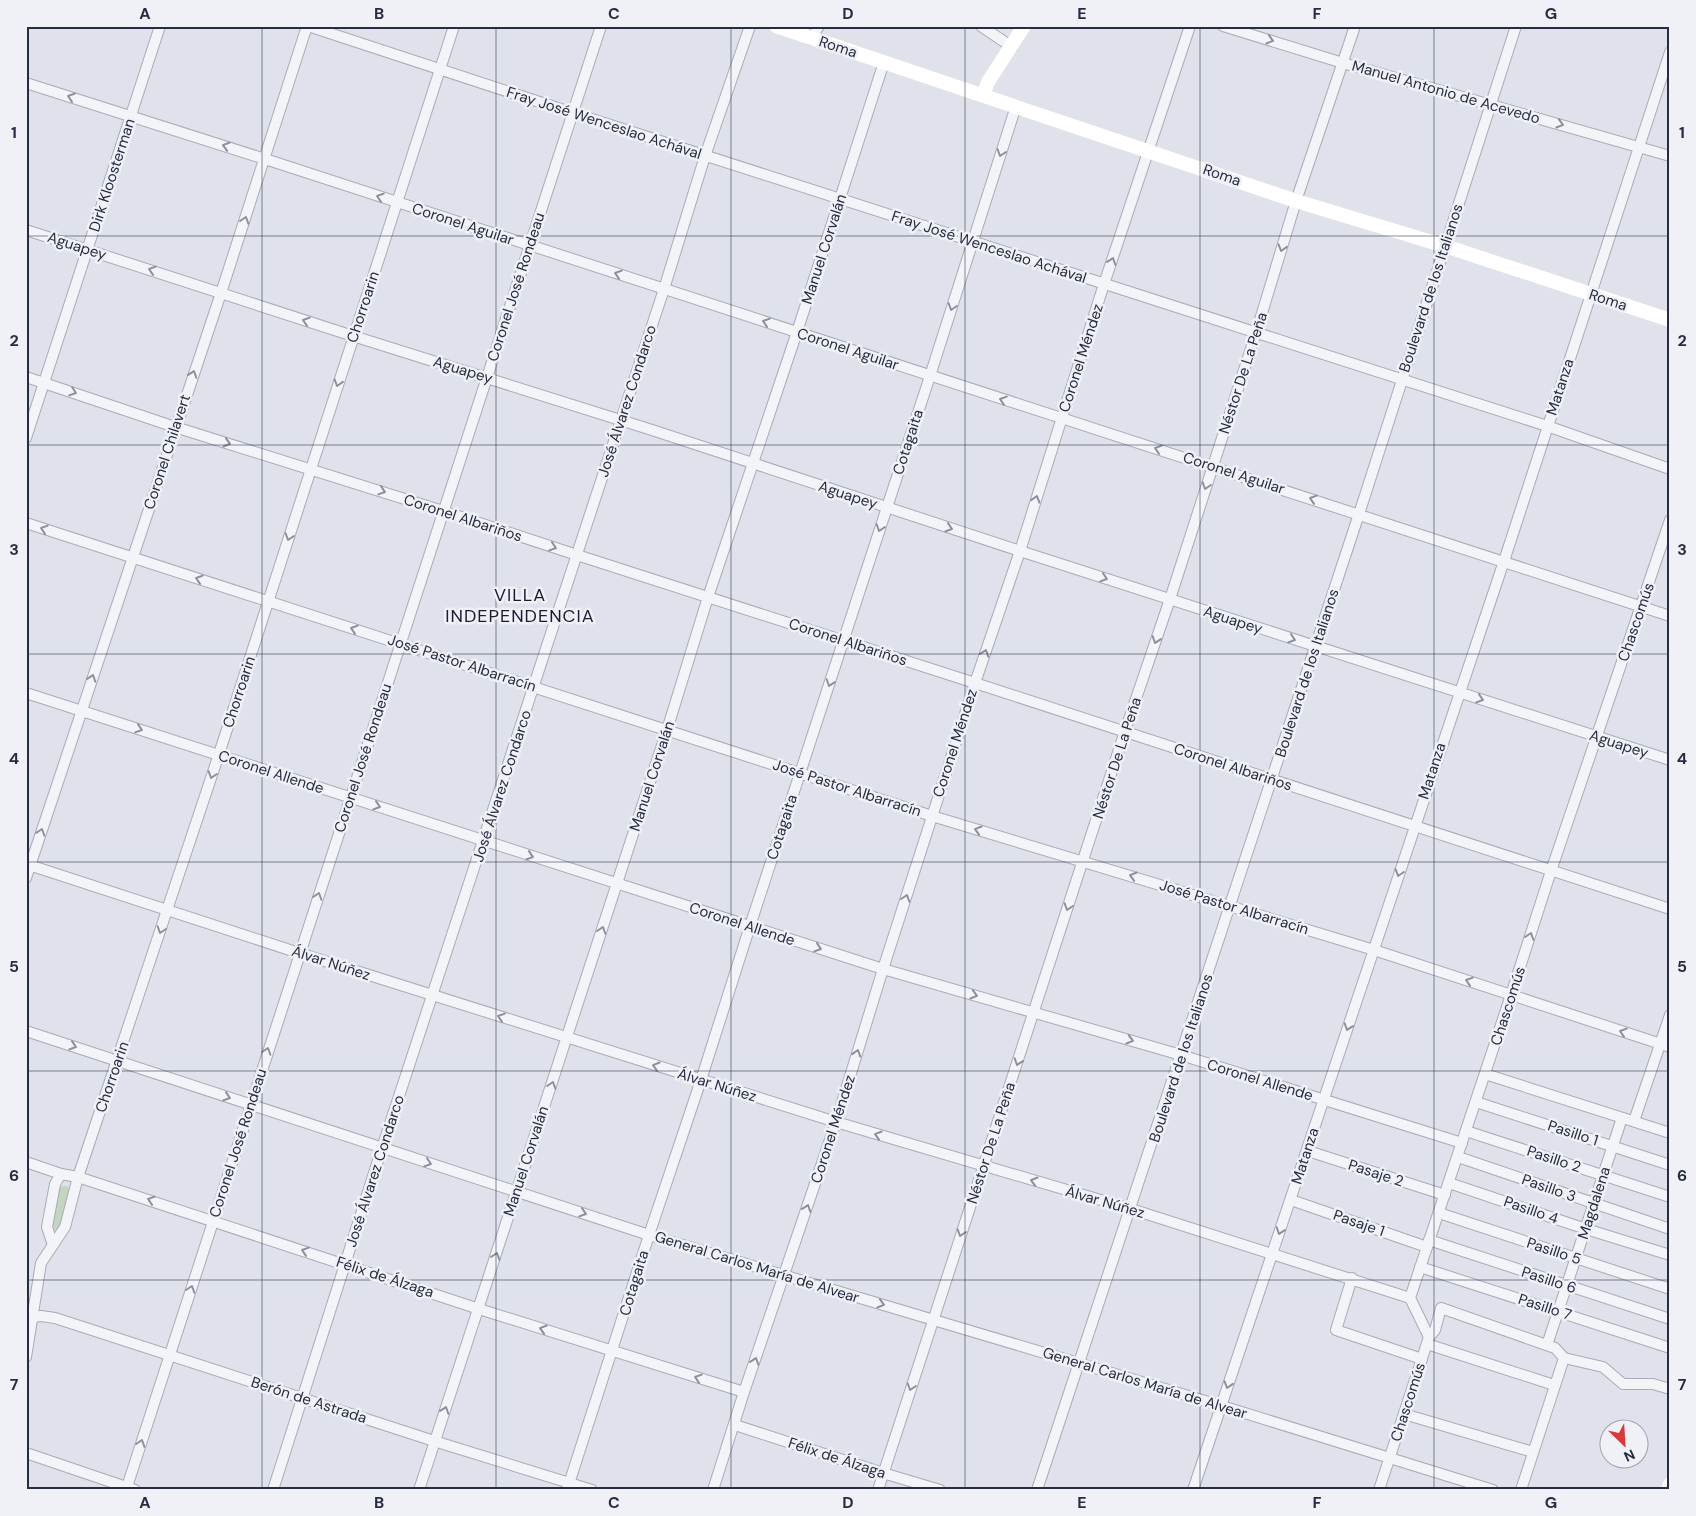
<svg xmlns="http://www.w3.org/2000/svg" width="1696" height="1516" font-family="'DM Sans',sans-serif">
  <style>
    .green { fill: #c1d5bf }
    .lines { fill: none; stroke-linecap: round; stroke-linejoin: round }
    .street-casing { stroke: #a8abb8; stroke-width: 12 }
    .street { stroke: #f2f4f8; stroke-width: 10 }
    .secondary { stroke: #fff; stroke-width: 14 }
    .oneway { stroke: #8c909e }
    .grid { fill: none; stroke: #262c43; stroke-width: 1; stroke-opacity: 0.55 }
    .labels { text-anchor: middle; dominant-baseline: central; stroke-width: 5; stroke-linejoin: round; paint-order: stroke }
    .street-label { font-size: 15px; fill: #262c43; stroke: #eff1f7 }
    .quarter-label { font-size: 18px; letter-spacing: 1px; fill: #181d34; stroke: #eff1f7 }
    .neatline { fill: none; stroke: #262c43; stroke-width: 2 }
    .grid-label { font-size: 16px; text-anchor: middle; font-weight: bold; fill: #262c43 }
  </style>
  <rect width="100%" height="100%" fill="#dfe2ea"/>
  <path class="green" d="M65,1186L68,1187L70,1191L60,1230L56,1231C47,1221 56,1199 59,1187Z"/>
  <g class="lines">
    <g class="street-casing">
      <g id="street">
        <polyline points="308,26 573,113 1547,426 1670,469"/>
        <polyline points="981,26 1012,47"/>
        <polyline points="1223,26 1343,63 1670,156"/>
        <polyline points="811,39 819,26"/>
        <polyline points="26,83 265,159 1670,616"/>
        <polyline points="26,230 353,336 652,430 1020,551 1670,760"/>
        <polyline points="26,377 175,427 443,511 577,555 975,683 1670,909"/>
        <polyline points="26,438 160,26"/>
        <polyline points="26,523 932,816 1374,950 1670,1047"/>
        <polyline points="26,693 883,969 1181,1055 1462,1143"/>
        <polyline points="26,864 299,953 836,1122 1131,1209 1410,1298"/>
        <polyline points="26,878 221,293 307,26"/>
        <polyline points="26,1031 649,1235 1222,1406 1493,1490"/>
        <polyline points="1485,1074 1670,1133"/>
        <polyline points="1476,1102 1670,1165"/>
        <polyline points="1634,1121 1670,1015"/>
        <polyline points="1466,1131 1670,1197"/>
        <polyline points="1308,1151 1445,1195"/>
        <polyline points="1458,1157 1670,1229"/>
        <polyline points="26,1162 61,1174 78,1177 479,1309 744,1392"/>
        <polyline points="1449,1183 1586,1229 1670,1255"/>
        <polyline points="1291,1200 1427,1247"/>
        <polyline points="1439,1213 1670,1289"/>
        <polyline points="1429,1240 1670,1319"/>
        <polyline points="53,1245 47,1227 55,1184 61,1174"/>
        <polyline points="1420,1267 1670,1348"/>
        <polyline points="1352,1278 1336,1330 1422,1359"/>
        <polyline points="27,1318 41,1316 55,1318 434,1441 592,1490"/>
        <polyline points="1429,1337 1410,1298 1511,995 1551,871 1670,520"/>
        <polyline points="1427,1344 1554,1385"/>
        <polyline points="1547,1345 1622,1118"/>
        <polyline points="26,1357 41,1263 65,1227 78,1177 219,754 454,26"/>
        <polyline points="1404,1414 1533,1452"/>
        <polyline points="735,1425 883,1473 940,1490"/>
        <polyline points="26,1453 135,1490"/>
        <polyline points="126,1490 601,26"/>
        <polyline points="273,1490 382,1148 664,289 705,156 750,26"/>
        <polyline points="419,1490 667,730 708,597 797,332 884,62"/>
        <polyline points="567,1490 649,1235 701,1080 750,926 930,376 1016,106"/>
        <polyline points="713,1490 744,1392 836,1122 883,969 975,683 1020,551 1104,284 1190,26"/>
        <polyline points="878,1490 1125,731 1170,599 1256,333 1296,201 1355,26"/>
        <polyline points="1037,1490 1359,514 1516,26"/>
        <polyline points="1193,1490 1504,561 1670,52"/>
        <polyline points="1379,1490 1429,1337 1435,1330 1441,1308 1555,1348 1564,1358 1603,1367 1623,1384 1653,1384 1670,1389"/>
        <polyline points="1521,1490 1564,1358"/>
      </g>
    </g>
    <use href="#street" class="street"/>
    <g class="secondary">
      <polyline points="776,26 1296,201 1445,246 1670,320"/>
      <polyline points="983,95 988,82 1024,26"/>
      <polyline points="1668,1490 1670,1484"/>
    </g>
  </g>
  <defs><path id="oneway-chevron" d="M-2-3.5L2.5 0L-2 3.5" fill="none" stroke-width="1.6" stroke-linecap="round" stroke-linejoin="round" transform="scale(1.25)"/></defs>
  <g class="oneway">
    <use href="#oneway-chevron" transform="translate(1270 40) rotate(17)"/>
    <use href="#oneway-chevron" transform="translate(71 97) rotate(-162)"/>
    <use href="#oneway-chevron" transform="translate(1560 124) rotate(16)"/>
    <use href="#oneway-chevron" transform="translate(226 146) rotate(-163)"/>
    <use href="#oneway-chevron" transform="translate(1001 153) rotate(108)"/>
    <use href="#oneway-chevron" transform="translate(380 197) rotate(-162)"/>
    <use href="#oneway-chevron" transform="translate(245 220) rotate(-72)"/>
    <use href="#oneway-chevron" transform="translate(1282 248) rotate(107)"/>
    <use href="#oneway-chevron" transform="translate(1112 261) rotate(-71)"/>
    <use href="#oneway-chevron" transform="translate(152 270) rotate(-162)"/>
    <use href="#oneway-chevron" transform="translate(618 274) rotate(-162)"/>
    <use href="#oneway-chevron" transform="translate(952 307) rotate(108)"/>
    <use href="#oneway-chevron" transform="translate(306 321) rotate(-162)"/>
    <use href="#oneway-chevron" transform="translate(766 322) rotate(-162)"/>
    <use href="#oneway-chevron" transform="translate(193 374) rotate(-71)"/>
    <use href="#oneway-chevron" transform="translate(338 383) rotate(107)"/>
    <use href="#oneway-chevron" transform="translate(73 392) rotate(19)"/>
    <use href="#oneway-chevron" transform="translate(1003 400) rotate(-162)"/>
    <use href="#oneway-chevron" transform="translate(227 443) rotate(17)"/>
    <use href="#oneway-chevron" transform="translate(1158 449) rotate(-162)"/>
    <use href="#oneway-chevron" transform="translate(1206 486) rotate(108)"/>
    <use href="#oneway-chevron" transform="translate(382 491) rotate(18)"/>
    <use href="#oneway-chevron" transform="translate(1036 499) rotate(-73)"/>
    <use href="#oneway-chevron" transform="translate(1313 499) rotate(-162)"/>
    <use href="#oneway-chevron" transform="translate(880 528) rotate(108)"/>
    <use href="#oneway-chevron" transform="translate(949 528) rotate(18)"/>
    <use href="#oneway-chevron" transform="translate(44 529) rotate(-162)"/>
    <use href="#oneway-chevron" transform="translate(289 537) rotate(108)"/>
    <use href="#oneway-chevron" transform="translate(553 547) rotate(18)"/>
    <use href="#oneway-chevron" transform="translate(1104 578) rotate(18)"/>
    <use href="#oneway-chevron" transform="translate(199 579) rotate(-162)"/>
    <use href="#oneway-chevron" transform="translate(354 629) rotate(-162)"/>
    <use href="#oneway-chevron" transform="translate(1292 639) rotate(18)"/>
    <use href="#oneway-chevron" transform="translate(1156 640) rotate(109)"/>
    <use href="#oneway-chevron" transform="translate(985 653) rotate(-71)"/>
    <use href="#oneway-chevron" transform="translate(92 678) rotate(-71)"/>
    <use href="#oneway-chevron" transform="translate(830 683) rotate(109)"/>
    <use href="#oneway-chevron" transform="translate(1480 699) rotate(18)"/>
    <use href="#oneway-chevron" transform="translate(139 729) rotate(18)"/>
    <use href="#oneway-chevron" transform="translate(212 775) rotate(108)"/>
    <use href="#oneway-chevron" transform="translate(377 806) rotate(18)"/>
    <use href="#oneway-chevron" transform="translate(978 830) rotate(-164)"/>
    <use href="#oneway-chevron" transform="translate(41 832) rotate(-72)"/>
    <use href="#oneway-chevron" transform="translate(530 856) rotate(18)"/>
    <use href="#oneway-chevron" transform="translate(1399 873) rotate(108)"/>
    <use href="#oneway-chevron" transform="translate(1133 876) rotate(-163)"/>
    <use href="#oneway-chevron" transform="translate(318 896) rotate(-72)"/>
    <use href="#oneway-chevron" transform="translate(906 898) rotate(-72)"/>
    <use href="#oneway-chevron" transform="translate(1068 907) rotate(108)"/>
    <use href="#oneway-chevron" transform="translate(161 930) rotate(108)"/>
    <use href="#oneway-chevron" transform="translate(602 930) rotate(-72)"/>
    <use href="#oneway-chevron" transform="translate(1530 936) rotate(-72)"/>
    <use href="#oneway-chevron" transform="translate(818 948) rotate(18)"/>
    <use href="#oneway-chevron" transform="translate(1469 981) rotate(-162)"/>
    <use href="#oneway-chevron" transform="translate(974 995) rotate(16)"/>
    <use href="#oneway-chevron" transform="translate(501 1017) rotate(-162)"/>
    <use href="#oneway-chevron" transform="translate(1348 1027) rotate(109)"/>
    <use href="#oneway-chevron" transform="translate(1623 1032) rotate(-162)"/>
    <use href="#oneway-chevron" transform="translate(1130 1040) rotate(16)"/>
    <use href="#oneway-chevron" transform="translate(73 1046) rotate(18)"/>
    <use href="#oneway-chevron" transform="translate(267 1051) rotate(-72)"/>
    <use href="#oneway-chevron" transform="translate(857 1053) rotate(-73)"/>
    <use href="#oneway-chevron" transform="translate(1018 1062) rotate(109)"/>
    <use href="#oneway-chevron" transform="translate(656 1066) rotate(-163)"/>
    <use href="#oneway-chevron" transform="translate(552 1085) rotate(-72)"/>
    <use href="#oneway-chevron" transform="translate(227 1097) rotate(18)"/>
    <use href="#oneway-chevron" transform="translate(878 1135) rotate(-163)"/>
    <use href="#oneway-chevron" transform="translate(428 1163) rotate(18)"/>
    <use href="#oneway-chevron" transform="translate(1034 1181) rotate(-164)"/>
    <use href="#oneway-chevron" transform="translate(151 1200) rotate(-162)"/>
    <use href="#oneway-chevron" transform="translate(807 1208) rotate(-71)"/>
    <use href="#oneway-chevron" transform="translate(583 1213) rotate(18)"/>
    <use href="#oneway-chevron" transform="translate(1280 1231) rotate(109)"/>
    <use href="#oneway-chevron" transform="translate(961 1233) rotate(108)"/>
    <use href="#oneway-chevron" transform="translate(305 1251) rotate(-162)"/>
    <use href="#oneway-chevron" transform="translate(496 1256) rotate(-72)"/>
    <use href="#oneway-chevron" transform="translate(191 1289) rotate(-72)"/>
    <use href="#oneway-chevron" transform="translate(881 1304) rotate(17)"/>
    <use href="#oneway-chevron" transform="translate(543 1329) rotate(-163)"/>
    <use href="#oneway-chevron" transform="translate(755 1361) rotate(-71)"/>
    <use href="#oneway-chevron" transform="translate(698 1378) rotate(-162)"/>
    <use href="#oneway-chevron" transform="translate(1228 1385) rotate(107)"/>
    <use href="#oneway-chevron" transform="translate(911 1387) rotate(108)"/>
    <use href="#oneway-chevron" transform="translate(445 1410) rotate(-71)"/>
    <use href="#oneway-chevron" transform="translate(141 1443) rotate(-72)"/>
  </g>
  <path class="grid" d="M262,26V1490M496,26V1490M731,26V1490M965,26V1490M1200,26V1490M1434,26V1490M26,236H1670M26,445H1670M26,654H1670M26,862H1670M26,1071H1670M26,1280H1670"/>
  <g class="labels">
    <g class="street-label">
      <text transform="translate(838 47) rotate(18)">Roma</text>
      <text transform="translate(1446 92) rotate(16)">Manuel Antonio de Acevedo</text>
      <text transform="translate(604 123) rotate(18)">Fray José Wenceslao Achával</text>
      <text transform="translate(112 175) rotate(-72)">Dirk Kloosterman</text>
      <text transform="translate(1222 175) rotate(19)">Roma</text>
      <text transform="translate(463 224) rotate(18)">Coronel Aguilar</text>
      <text transform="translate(77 246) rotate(18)">Aguapey</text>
      <text transform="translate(989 247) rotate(18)">Fray José Wenceslao Achával</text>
      <text transform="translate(824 249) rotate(-72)">Manuel Corvalán</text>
      <text transform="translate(516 287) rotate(-72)">Coronel José Rondeau</text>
      <text transform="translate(1431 288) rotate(-72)">Boulevard de los Italianos</text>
      <text transform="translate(1608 300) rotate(18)">Roma</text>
      <text transform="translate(363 307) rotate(-72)">Chorroarin</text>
      <text transform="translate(848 349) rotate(18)">Coronel Aguilar</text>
      <text transform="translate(1081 358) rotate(-72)">Coronel Méndez</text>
      <text transform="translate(463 370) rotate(17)">Aguapey</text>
      <text transform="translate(1243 373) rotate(-72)">Néstor De La Peña</text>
      <text transform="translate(1560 387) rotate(-72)">Matanza</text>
      <text transform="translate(627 401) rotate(-72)">José Álvarez Condarco</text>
      <text transform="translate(908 442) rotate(-72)">Cotagaita</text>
      <text transform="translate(167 452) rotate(-72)">Coronel Chilavert</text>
      <text transform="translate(1234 473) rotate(18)">Coronel Aguilar</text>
      <text transform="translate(848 495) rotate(18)">Aguapey</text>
      <text transform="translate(463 518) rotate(18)">Coronel Albariños</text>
      <text transform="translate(1233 620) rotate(18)">Aguapey</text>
      <text transform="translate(1636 622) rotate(-71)">Chascomús</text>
      <text transform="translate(848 642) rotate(18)">Coronel Albariños</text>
      <text transform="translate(462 663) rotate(18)">José Pastor Albarracín</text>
      <text transform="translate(1307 673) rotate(-72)">Boulevard de los Italianos</text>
      <text transform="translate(239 692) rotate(-72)">Chorroarin</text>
      <text transform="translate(955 743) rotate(-72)">Coronel Méndez</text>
      <text transform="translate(1619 744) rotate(18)">Aguapey</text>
      <text transform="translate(363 758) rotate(-72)">Coronel José Rondeau</text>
      <text transform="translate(1117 758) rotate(-72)">Néstor De La Peña</text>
      <text transform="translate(1233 767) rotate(18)">Coronel Albariños</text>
      <text transform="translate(1432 771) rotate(-72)">Matanza</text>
      <text transform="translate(271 772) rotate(18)">Coronel Allende</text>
      <text transform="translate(652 776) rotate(-72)">Manuel Corvalán</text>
      <text transform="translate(502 786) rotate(-72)">José Álvarez Condarco</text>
      <text transform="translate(847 788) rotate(18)">José Pastor Albarracín</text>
      <text transform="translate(782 827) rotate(-72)">Cotagaita</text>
      <text transform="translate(1234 907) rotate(17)">José Pastor Albarracín</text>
      <text transform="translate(742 924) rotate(18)">Coronel Allende</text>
      <text transform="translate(331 963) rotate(18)">Álvar Núñez</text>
      <text transform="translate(1508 1006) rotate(-72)">Chascomús</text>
      <text transform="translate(1181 1058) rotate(-72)">Boulevard de los Italianos</text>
      <text transform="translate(112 1077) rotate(-71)">Chorroarin</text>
      <text transform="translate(1260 1080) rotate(17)">Coronel Allende</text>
      <text transform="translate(717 1085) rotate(17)">Álvar Núñez</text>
      <text transform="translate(833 1129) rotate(-72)">Coronel Méndez</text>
      <text transform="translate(1573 1133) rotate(18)">Pasillo 1</text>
      <text transform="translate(238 1143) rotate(-72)">Coronel José Rondeau</text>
      <text transform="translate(991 1143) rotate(-72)">Néstor De La Peña</text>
      <text transform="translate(1305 1156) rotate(-72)">Matanza</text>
      <text transform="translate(1554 1159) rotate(18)">Pasillo 2</text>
      <text transform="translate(526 1161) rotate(-72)">Manuel Corvalán</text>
      <text transform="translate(375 1171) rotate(-72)">José Álvarez Condarco</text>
      <text transform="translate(1376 1173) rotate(18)">Pasaje 2</text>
      <text transform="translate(1549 1188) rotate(19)">Pasillo 3</text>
      <text transform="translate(1105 1202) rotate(16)">Álvar Núñez</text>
      <text transform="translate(1594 1203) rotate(-72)">Magdalena</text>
      <text transform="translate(1531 1210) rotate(19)">Pasillo 4</text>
      <text transform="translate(1359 1223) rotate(19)">Pasaje 1</text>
      <text transform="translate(1554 1251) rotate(18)">Pasillo 5</text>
      <text transform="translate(757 1267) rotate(17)">General Carlos María de Alvear</text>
      <text transform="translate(385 1277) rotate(18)">Félix de Álzaga</text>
      <text transform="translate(1549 1280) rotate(18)">Pasillo 6</text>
      <text transform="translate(634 1283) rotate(-73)">Cotagaita</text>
      <text transform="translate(1545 1307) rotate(18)">Pasillo 7</text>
      <text transform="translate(1145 1383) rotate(17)">General Carlos María de Alvear</text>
      <text transform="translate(309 1400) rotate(18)">Berón de Astrada</text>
      <text transform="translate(1408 1402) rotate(-72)">Chascomús</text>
      <text transform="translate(837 1458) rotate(18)">Félix de Álzaga</text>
    </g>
    <g class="quarter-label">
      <text x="520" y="595">VILLA<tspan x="520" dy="21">INDEPENDENCIA</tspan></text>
    </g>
  </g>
  <rect width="1696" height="1516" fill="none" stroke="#eff1f7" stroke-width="55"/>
  <g transform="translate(1624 1444) rotate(155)"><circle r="24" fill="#eff1f7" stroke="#9fa2af"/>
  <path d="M0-4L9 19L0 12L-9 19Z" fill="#dd3836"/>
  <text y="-8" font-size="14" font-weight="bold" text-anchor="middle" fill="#262c43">N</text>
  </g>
  <rect x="28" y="28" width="1640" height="1460" class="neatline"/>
  <g class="grid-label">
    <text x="145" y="19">A</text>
    <text x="379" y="19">B</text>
    <text x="614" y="19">C</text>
    <text x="848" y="19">D</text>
    <text x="1082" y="19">E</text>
    <text x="1317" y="19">F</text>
    <text x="1551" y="19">G</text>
    <text x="14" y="138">1</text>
    <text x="1682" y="138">1</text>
    <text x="14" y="346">2</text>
    <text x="1682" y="346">2</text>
    <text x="14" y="555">3</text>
    <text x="1682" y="555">3</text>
    <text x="14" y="764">4</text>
    <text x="1682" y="764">4</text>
    <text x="14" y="972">5</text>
    <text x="1682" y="972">5</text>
    <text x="14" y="1181">6</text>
    <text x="1682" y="1181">6</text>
    <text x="14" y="1390">7</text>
    <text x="1682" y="1390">7</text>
    <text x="145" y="1508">A</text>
    <text x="379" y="1508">B</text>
    <text x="614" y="1508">C</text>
    <text x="848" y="1508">D</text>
    <text x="1082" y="1508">E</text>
    <text x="1317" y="1508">F</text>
    <text x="1551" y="1508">G</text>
  </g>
</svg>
